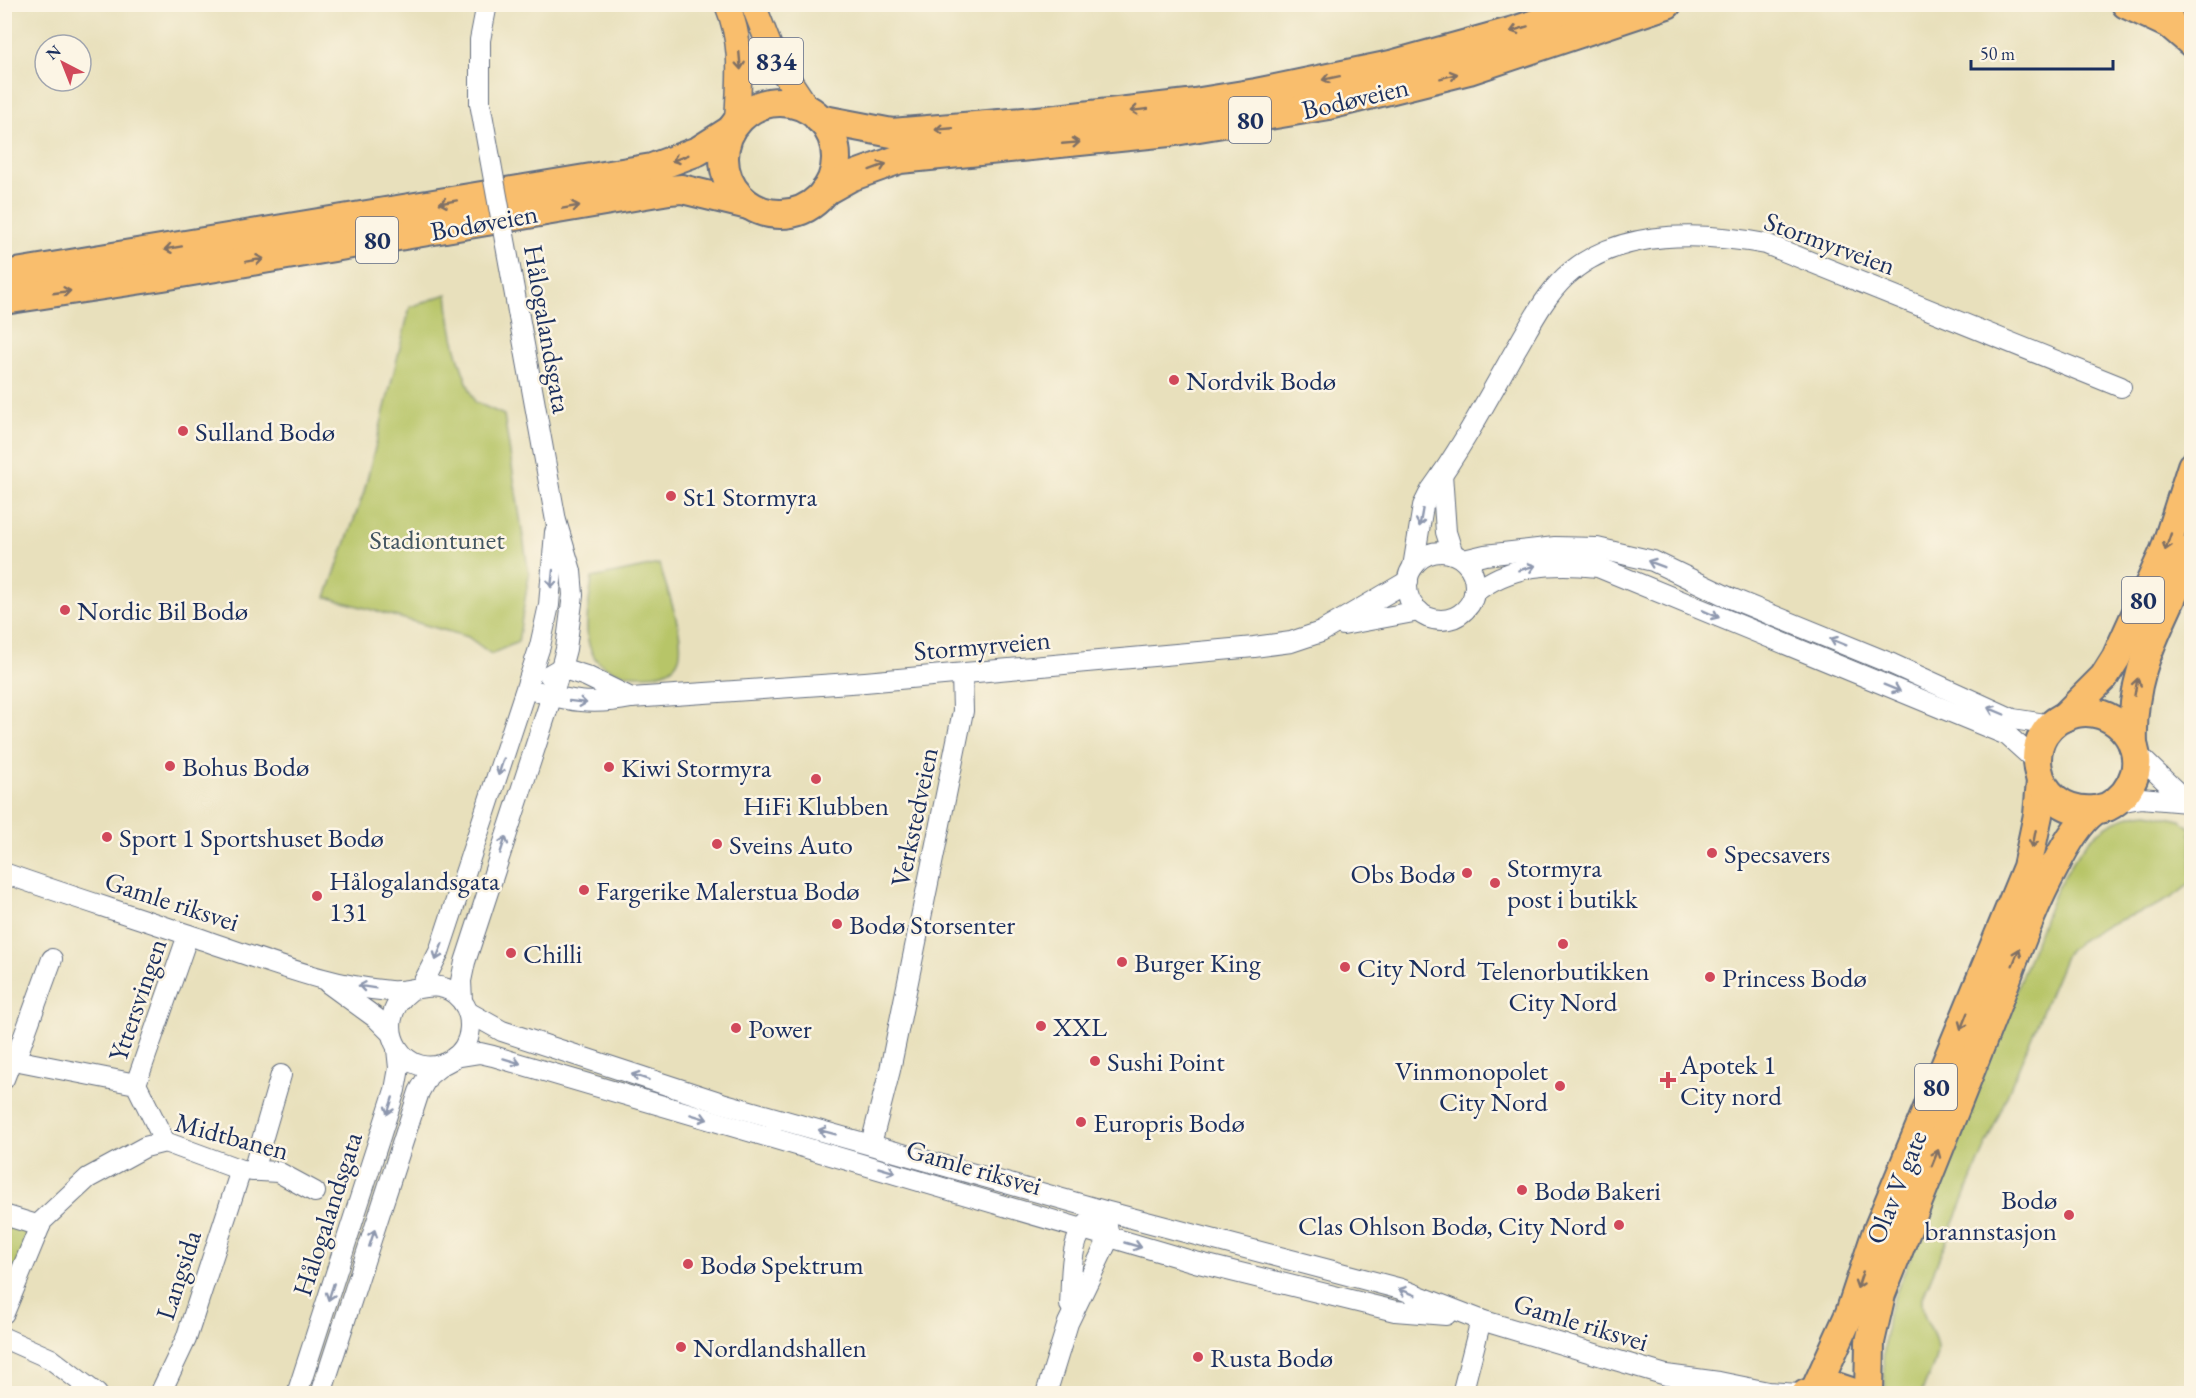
<svg xmlns="http://www.w3.org/2000/svg" width="2196" height="1398" font-family="'EB Garamond',serif">
  <style>
    .green { fill: #b7c567; stroke: #697a62; stroke-width: 1.5 }
    .lines { fill: none; stroke-linecap: round; stroke-linejoin: round }
    .minor-casing { stroke: #636d7f; stroke-width: 22 }
    .major-casing { stroke: #636d7f; stroke-width: 27 }
    .highway-casing { stroke: #636d7f; stroke-width: 32 }
    .minor { stroke: #fff; stroke-width: 20 }
    .major { stroke: #f9be6d; stroke-width: 24 }
    .highway { stroke: #f9be6d; stroke-width: 28 }
    .minor-bridge-casing { stroke: #636d7f; stroke-width: 22; stroke-linecap: butt }
    .minor-bridge { stroke: #fff; stroke-width: 20 }
    .oneway { stroke: #7f6f65 }
    .oneway2 { stroke: #8d97ae }
    .poi-dot { fill: #d1495b; stroke: #fcf5e5; stroke-width: 2 }
    .labels { text-anchor: middle; dominant-baseline: central; stroke-width: 5; stroke-linejoin: round; paint-order: stroke }
    .shield { fill: #fcf5e5; stroke: #5e6a86; stroke-width: 1.5 }
    .shield-label { font-size: 26px; font-weight: bold; fill: #1b2f5e }
    .street-label { font-size: 27px; fill: #1b2f5e; stroke: #fcf5e5 }
    .poi-label { font-size: 27px; fill: #1b2f5e; stroke: #fcf5e5; text-anchor: start }
    .park-label { font-size: 27px; fill: #425460; stroke: #fcf5e5 }
  </style>
  <rect width="100%" height="100%" fill="#fcf5e5"/>
  <filter id="ink" filterUnits="userSpaceOnUse"><feTurbulence type="fractalNoise" baseFrequency=".0167" numOctaves="2"/><feDisplacementMap in="SourceGraphic" scale="12" xChannelSelector="R" yChannelSelector="G"/><feConvolveMatrix kernelMatrix="1 2 1 2 8 2 1 2 1" color-interpolation-filters="sRGB"/></filter>
  <filter id="wash" filterUnits="userSpaceOnUse"><feTurbulence type="fractalNoise" baseFrequency=".008" numOctaves="4" result="noise"/><feDisplacementMap in="SourceGraphic" scale="24" xChannelSelector="R" yChannelSelector="G"/><feGaussianBlur stdDeviation="1.35" result="paint"/><feColorMatrix in="noise" values="0 0 0 0 0 0 0 0 0 0 0 0 0 0 0 0 0 1.4 0 .05"/><feComposite in="paint" operator="in"/></filter>
  <g filter="url(#wash)">
    <rect width="100%" height="100%" fill="#e8e0bc"/>
    <g class="green">
      <path d="M447,294C451,339 458,361 475,402L504,415L529,575L518,642L491,654L468,637L326,597L364,492L410,307Z"/>
      <path d="M659,564C666,587 686,636 679,658C671,684 608,678 595,658C580,637 590,601 592,578Z"/>
      <path d="M2149,813L2180,820L2191,828V882C2155,919 2106,912 2066,954L1922,1299C1921,1322 1936,1330 1937,1348C1938,1362 1925,1380 1922,1393L1886,1394L1883,1360L1888,1313L2055,892C2077,851 2099,816 2149,813Z"/>
      <polygon points="5,1215 40,1226 5,1313"/>
    </g>
  </g>
  <g filter="url(#ink)">
    <g class="lines">
      <g class="minor-casing">
        <g id="minor">
          <polyline points="480,103 480,40 487,4"/>
          <polyline points="1442,474 1446,532 1453,554"/>
          <circle cx="1441" cy="586" r="34"/>
          <polyline points="1464,560 1485,555 1555,547 1597,548 1653,561 1728,597 1892,664 2013,719 2052,725"/>
          <path d="M1413,567L1423,506L1431,490C1463,446 1489,396 1516,349C1531,324 1544,297 1565,277C1617,228 1701,232 1766,244L2121,387"/>
          <path d="M1474,593C1510,564 1554,562 1598,567L2007,735L2037,762"/>
          <polyline points="1343,625 1419,611"/>
          <polyline points="549,675 561,668 586,676 631,698"/>
          <path d="M527,688C566,701 590,706 631,698L865,682L1254,647L1291,642L1321,632L1408,581"/>
          <polyline points="2113,803 2141,798 2187,802 2135,752"/>
          <path d="M4,873C66,895 128,914 189,935C234,950 278,967 323,979C344,985 368,989 390,991C413,993 435,978 455,994C477,1012 474,1046 451,1060C407,1087 366,1024 410,991"/>
          <polyline points="328,983 376,1018 391,1033"/>
          <polyline points="421,987 439,952 540,646 549,605 555,532"/>
          <polyline points="462,1001 461,981 465,962 561,668 566,649 573,595 571,571 556,521 519,317"/>
          <polyline points="468,1012 502,1031 722,1103 1105,1211 1401,1289 1481,1320 1666,1375 1719,1382 1768,1392 1800,1394"/>
          <polyline points="455,1057 480,1053 493,1056 1195,1262 1395,1311 1446,1315"/>
          <polyline points="4,1058 136,1084 165,1142"/>
          <polyline points="4,1079 11,1061 20,1047 52,959"/>
          <polyline points="136,1084 188,935"/>
          <polyline points="871,1144 890,1070 963,711 962,674"/>
          <polyline points="253,1171 281,1075"/>
          <polyline points="4,1215 40,1226"/>
          <path d="M1070,1305C1072,1279 1068,1236 1091,1221"/>
          <polyline points="4,1313 42,1221 88,1178 145,1147 165,1142 241,1170 278,1172 315,1192"/>
          <polyline points="4,1338 51,1359 97,1394"/>
          <polyline points="160,1394 186,1339 241,1170"/>
          <polyline points="297,1394 395,1090 399,1068 397,1049"/>
          <polyline points="321,1394 419,1092 428,1076 443,1064"/>
          <polyline points="1046,1394 1068,1323 1109,1238 1107,1226"/>
          <polyline points="1462,1394 1481,1320"/>
        </g>
      </g>
      <g class="major-casing">
        <g id="major">
          <path d="M727,4C744,46 739,79 737,122"/>
          <polyline points="753,4 774,58 810,112"/>
        </g>
      </g>
      <g class="highway-casing">
        <g id="highway">
          <polyline points="2126,4 2171,25"/>
          <polyline points="2163,4 2171,25 2192,43"/>
          <circle cx="780" cy="158" r="56"/>
          <polyline points="819,119 892,133 1048,120 1188,104 1256,93 1391,65 1514,31 1595,4"/>
          <polyline points="825,191 850,177 900,159 1169,132 1329,105 1469,70 1667,4"/>
          <polyline points="4,275 652,168 698,151 731,130"/>
          <polyline points="4,300 163,276 669,190 682,189 748,205"/>
          <polyline points="2064,717 2104,677 2116,658 2165,550 2192,466"/>
          <path d="M2133,745C2130,661 2165,623 2192,549"/>
          <polyline points="1816,1388 1850,1313 1876,1234 2027,867 2038,815 2041,781"/>
          <polyline points="1806,1394 1833,1386 1857,1394"/>
          <path d="M1869,1394L1870,1342L1881,1294C1917,1203 1954,1112 1990,1021C2011,969 2028,915 2055,866C2064,848 2078,823 2094,811C2098,809 2103,808 2107,807C2121,800 2131,787 2135,773C2143,738 2111,706 2076,713C2015,726 2029,816 2095,810"/>
        </g>
      </g>
      <use href="#minor" class="minor"/>
      <use href="#major" class="major"/>
      <use href="#highway" class="highway"/>
      <g class="minor-bridge-casing">
        <polyline id="minor-bridge" points="480,103 519,317"/>
      </g>
      <use href="#minor-bridge" class="minor-bridge"/>
    </g>
    <defs><path id="oneway-shaft" d="M-6 0H5M1.5-3L5.5 0L1.5 3" fill="none" stroke-width="1.6" stroke-linecap="round" stroke-linejoin="round" transform="scale(1.5)"/></defs>
    <g class="oneway">
      <use href="#oneway-shaft" transform="translate(1519 29) rotate(163)"/>
      <use href="#oneway-shaft" transform="translate(740 61) rotate(85)"/>
      <use href="#oneway-shaft" transform="translate(1449 76) rotate(-15)"/>
      <use href="#oneway-shaft" transform="translate(1331 78) rotate(168)"/>
      <use href="#oneway-shaft" transform="translate(1139 110) rotate(173)"/>
      <use href="#oneway-shaft" transform="translate(944 129) rotate(175)"/>
      <use href="#oneway-shaft" transform="translate(1071 143) rotate(-5)"/>
      <use href="#oneway-shaft" transform="translate(680 158) rotate(159)"/>
      <use href="#oneway-shaft" transform="translate(878 167) rotate(-20)"/>
      <use href="#oneway-shaft" transform="translate(448 202) rotate(170)"/>
      <use href="#oneway-shaft" transform="translate(571 207) rotate(-10)"/>
      <use href="#oneway-shaft" transform="translate(173 248) rotate(170)"/>
      <use href="#oneway-shaft" transform="translate(255 260) rotate(-10)"/>
      <use href="#oneway-shaft" transform="translate(62 292) rotate(-8)"/>
      <use href="#oneway-shaft" transform="translate(2168 542) rotate(109)"/>
      <use href="#oneway-shaft" transform="translate(2136 687) rotate(-80)"/>
      <use href="#oneway-shaft" transform="translate(2034 839) rotate(101)"/>
      <use href="#oneway-shaft" transform="translate(2016 957) rotate(-68)"/>
      <use href="#oneway-shaft" transform="translate(1964 1021) rotate(112)"/>
      <use href="#oneway-shaft" transform="translate(1935 1158) rotate(-68)"/>
      <use href="#oneway-shaft" transform="translate(1860 1280) rotate(108)"/>
    </g>
    <g class="oneway2">
      <use href="#oneway-shaft" transform="translate(1421 518) rotate(100)"/>
      <use href="#oneway-shaft" transform="translate(1656 564) rotate(-159)"/>
      <use href="#oneway-shaft" transform="translate(1527 568) rotate(-16)"/>
      <use href="#oneway-shaft" transform="translate(552 579) rotate(96)"/>
      <use href="#oneway-shaft" transform="translate(1711 614) rotate(24)"/>
      <use href="#oneway-shaft" transform="translate(1838 642) rotate(-158)"/>
      <use href="#oneway-shaft" transform="translate(1892 688) rotate(22)"/>
      <use href="#oneway-shaft" transform="translate(578 702) rotate(7)"/>
      <use href="#oneway-shaft" transform="translate(1996 711) rotate(-157)"/>
      <use href="#oneway-shaft" transform="translate(501 767) rotate(108)"/>
      <use href="#oneway-shaft" transform="translate(503 845) rotate(-72)"/>
      <use href="#oneway-shaft" transform="translate(439 952) rotate(112)"/>
      <use href="#oneway-shaft" transform="translate(367 987) rotate(-171)"/>
      <use href="#oneway-shaft" transform="translate(512 1061) rotate(17)"/>
      <use href="#oneway-shaft" transform="translate(640 1077) rotate(-162)"/>
      <use href="#oneway-shaft" transform="translate(390 1106) rotate(108)"/>
      <use href="#oneway-shaft" transform="translate(699 1117) rotate(17)"/>
      <use href="#oneway-shaft" transform="translate(827 1132) rotate(-165)"/>
      <use href="#oneway-shaft" transform="translate(887 1170) rotate(16)"/>
      <use href="#oneway-shaft" transform="translate(372 1238) rotate(-72)"/>
      <use href="#oneway-shaft" transform="translate(1133 1245) rotate(16)"/>
      <use href="#oneway-shaft" transform="translate(331 1292) rotate(108)"/>
      <use href="#oneway-shaft" transform="translate(1407 1292) rotate(-159)"/>
    </g>
  </g>
  <g class="poi-dot">
    <circle cx="1174" cy="380" r="6"/>
    <circle cx="183" cy="431" r="6"/>
    <circle cx="671" cy="496" r="6"/>
    <circle cx="65" cy="610" r="6"/>
    <circle cx="170" cy="766" r="6"/>
    <circle cx="609" cy="767" r="6"/>
    <circle cx="816" cy="779" r="6"/>
    <circle cx="107" cy="837" r="6"/>
    <circle cx="717" cy="844" r="6"/>
    <circle cx="1712" cy="853" r="6"/>
    <circle cx="1467" cy="873" r="6"/>
    <circle cx="1495" cy="883" r="6"/>
    <circle cx="584" cy="890" r="6"/>
    <circle cx="317" cy="896" r="6"/>
    <circle cx="837" cy="924" r="6"/>
    <circle cx="1563" cy="944" r="6"/>
    <circle cx="511" cy="953" r="6"/>
    <circle cx="1122" cy="962" r="6"/>
    <circle cx="1345" cy="967" r="6"/>
    <circle cx="1710" cy="977" r="6"/>
    <circle cx="1041" cy="1026" r="6"/>
    <circle cx="736" cy="1028" r="6"/>
    <circle cx="1095" cy="1061" r="6"/>
    <path d="M1665 1071h6v6h6v6h-6v6h-6v-6h-6v-6h6z"/>
    <circle cx="1560" cy="1086" r="6"/>
    <circle cx="1081" cy="1122" r="6"/>
    <circle cx="1522" cy="1190" r="6"/>
    <circle cx="2069" cy="1215" r="6"/>
    <circle cx="1619" cy="1225" r="6"/>
    <circle cx="688" cy="1264" r="6"/>
    <circle cx="681" cy="1347" r="6"/>
    <circle cx="1198" cy="1357" r="6"/>
  </g>
  <g class="labels">
    <g class="shield">
      <rect x="749" y="38" width="54" height="46" rx="4.5"/>
      <rect x="1229" y="97" width="42" height="46" rx="4.5"/>
      <rect x="356" y="217" width="42" height="46" rx="4.5"/>
      <rect x="2122" y="577" width="42" height="46" rx="4.5"/>
      <rect x="1915" y="1064" width="42" height="46" rx="4.5"/>
    </g>
    <g class="shield-label">
      <text x="776" y="61">834</text>
      <text x="1250" y="120">80</text>
      <text x="377" y="240">80</text>
      <text x="2143" y="600">80</text>
      <text x="1936" y="1087">80</text>
    </g>
    <g class="street-label">
      <text transform="translate(1355 98) rotate(-13)">Bodøveien</text>
      <text transform="translate(484 222) rotate(-10)">Bodøveien</text>
      <text transform="translate(1830 243) rotate(20)">Stormyrveien</text>
      <text transform="translate(548 329) rotate(80)">Hålogalandsgata</text>
      <text transform="translate(982 645) rotate(-5)">Stormyrveien</text>
      <text transform="translate(914 817) rotate(-78)">Verkstedveien</text>
      <text transform="translate(172 901) rotate(18)">Gamle riksvei</text>
      <text transform="translate(137 1000) rotate(-71)">Yttersvingen</text>
      <text transform="translate(232 1136) rotate(15)">Midtbanen</text>
      <text transform="translate(974 1167) rotate(16)">Gamle riksvei</text>
      <text transform="translate(1896 1187) rotate(-68)">Olav V gate</text>
      <text transform="translate(327 1214) rotate(-72)">Hålogalandsgata</text>
      <text transform="translate(178 1275) rotate(-72)">Langsida</text>
      <text transform="translate(1581 1322) rotate(17)">Gamle riksvei</text>
    </g>
    <g class="poi-label">
      <text x="1186" y="380">Nordvik Bodø</text>
      <text x="195" y="431">Sulland Bodø</text>
      <text x="683" y="496">St1 Stormyra</text>
      <text x="77" y="610">Nordic Bil Bodø</text>
      <text x="182" y="766">Bohus Bodø</text>
      <text x="621" y="767">Kiwi Stormyra</text>
      <text x="816" y="805" text-anchor="middle">HiFi Klubben</text>
      <text x="119" y="837">Sport 1 Sportshuset Bodø</text>
      <text x="729" y="844">Sveins Auto</text>
      <text x="1724" y="853">Specsavers</text>
      <text x="1507" y="867">Stormyra<tspan x="1507" dy="31">post i butikk</tspan></text>
      <text x="1455" y="873" text-anchor="end">Obs Bodø</text>
      <text x="329" y="880">Hålogalandsgata<tspan x="329" dy="31">131</tspan></text>
      <text x="596" y="890">Fargerike Malerstua Bodø</text>
      <text x="849" y="924">Bodø Storsenter</text>
      <text x="523" y="953">Chilli</text>
      <text x="1134" y="962">Burger King</text>
      <text x="1357" y="967">City Nord</text>
      <text x="1563" y="970" text-anchor="middle">Telenorbutikken<tspan x="1563" dy="31">City Nord</tspan></text>
      <text x="1722" y="977">Princess Bodø</text>
      <text x="1053" y="1026">XXL</text>
      <text x="748" y="1028">Power</text>
      <text x="1107" y="1061">Sushi Point</text>
      <text x="1680" y="1064">Apotek 1<tspan x="1680" dy="31">City nord</tspan></text>
      <text x="1548" y="1070" text-anchor="end">Vinmonopolet<tspan x="1548" dy="31">City Nord</tspan></text>
      <text x="1093" y="1122">Europris Bodø</text>
      <text x="1534" y="1190">Bodø Bakeri</text>
      <text x="2057" y="1199" text-anchor="end">Bodø<tspan x="2057" dy="31">brannstasjon</tspan></text>
      <text x="1607" y="1225" text-anchor="end">Clas Ohlson Bodø, City Nord</text>
      <text x="700" y="1264">Bodø Spektrum</text>
      <text x="693" y="1347">Nordlandshallen</text>
      <text x="1210" y="1357">Rusta Bodø</text>
    </g>
    <g class="park-label">
      <text x="437" y="539">Stadiontunet</text>
    </g>
  </g>
  <rect width="2196" height="1398" fill="none" stroke="#fcf5e5" stroke-width="24"/>
  <g transform="translate(63 63) rotate(318)"><circle r="28" fill="#fcf5e5" stroke="#a2a6af" stroke-width="1.5"/>
  <path d="M0-4.5L10 22L0 15L-10 22Z" fill="#d1495b"/>
  <text y="-9" font-size="16" font-weight="bold" text-anchor="middle" fill="#1b2f5e">N</text>
  </g>
  <path d="M1971 60v9h142v-9" fill="none" stroke="#1b2f5e" stroke-width="3"/>
  <text x="1980" y="60" font-size="18" fill="#1b2f5e" stroke="#fcf5e5" stroke-width="4.5" paint-order="stroke">50 m</text>
</svg>
